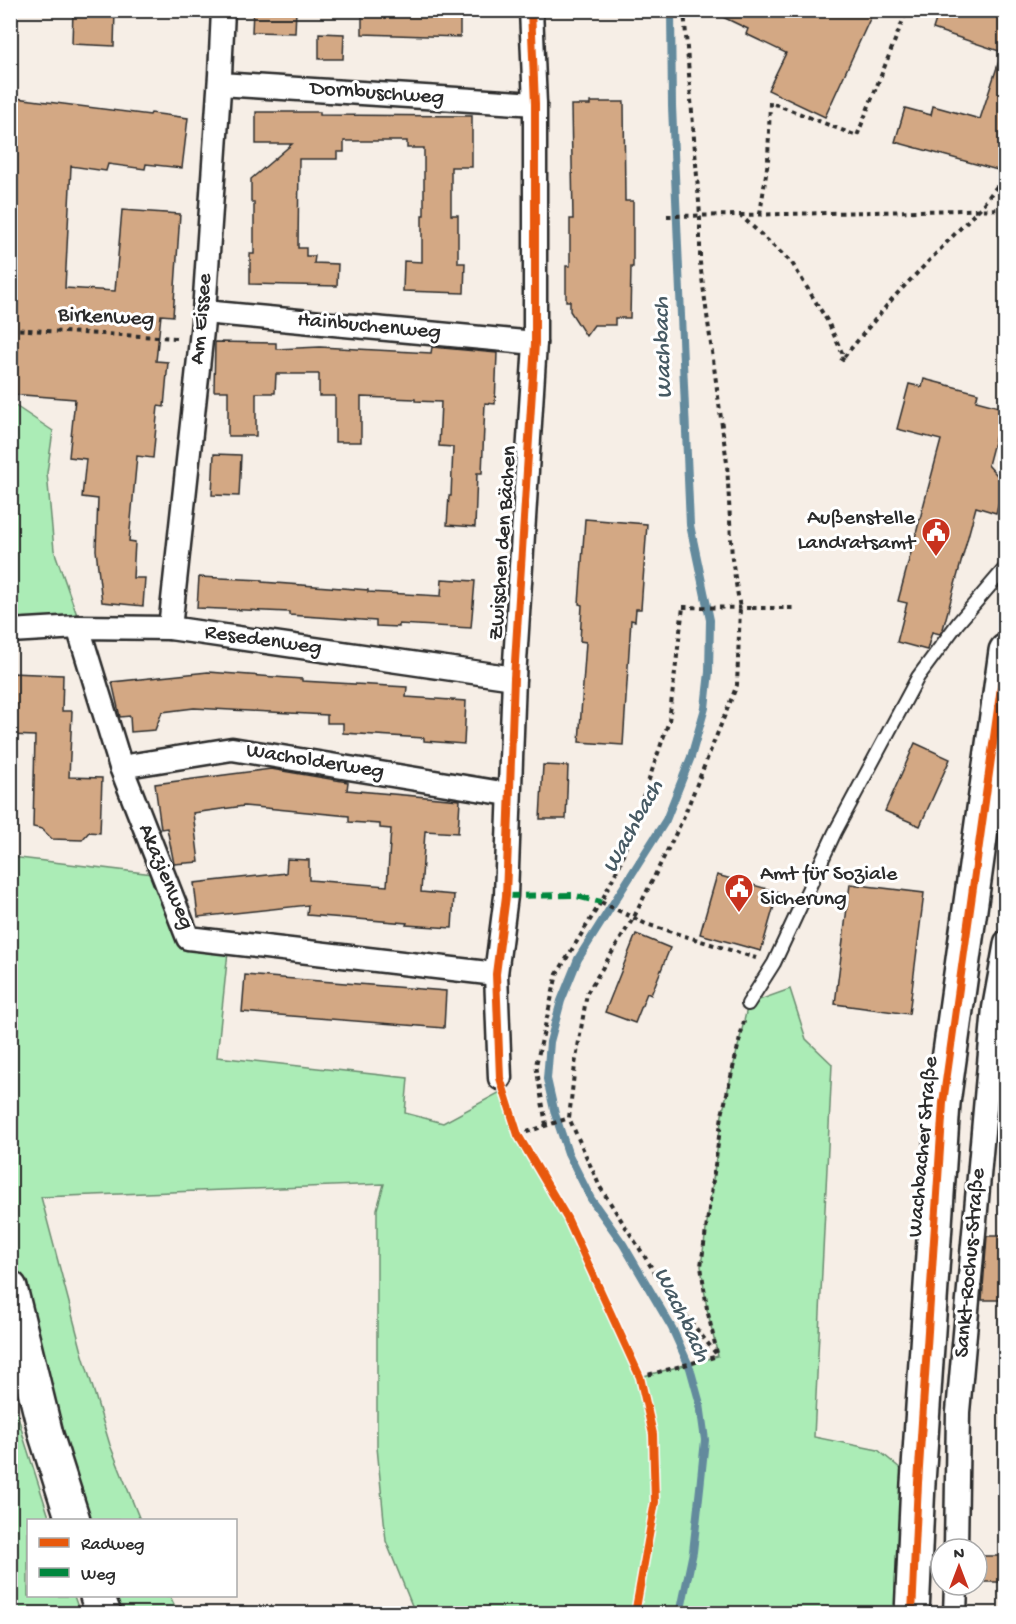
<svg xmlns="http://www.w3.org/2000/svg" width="1016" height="1624" font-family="'Gochi Hand',sans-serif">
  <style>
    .green { fill: #abecb6; stroke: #6b8c70; stroke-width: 1.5 }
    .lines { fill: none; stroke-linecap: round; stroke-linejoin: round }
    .stream { stroke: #638a9d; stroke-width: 8 }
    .building { fill: #d3a884; stroke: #2b2b2b; stroke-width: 1.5 }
    .lane-casing { stroke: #2b2b2b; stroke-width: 16 }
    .street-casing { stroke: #2b2b2b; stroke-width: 27 }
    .secondary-casing { stroke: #2b2b2b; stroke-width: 38 }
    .primary-casing { stroke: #2b2b2b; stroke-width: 38 }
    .path { stroke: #2b2b2b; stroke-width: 4; stroke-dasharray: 4.5 4.5; stroke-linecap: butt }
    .lane { stroke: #fff; stroke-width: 12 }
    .street { stroke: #fff; stroke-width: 22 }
    .secondary { stroke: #fff; stroke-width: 33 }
    .primary { stroke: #fff; stroke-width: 33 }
    .path-bridge { stroke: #2b2b2b; stroke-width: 4; stroke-dasharray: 4.5 4.5; stroke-linecap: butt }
    .quiet { stroke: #00873e; stroke-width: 6; stroke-dasharray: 12 6; stroke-linecap: butt }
    .cycleway-casing { stroke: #fff; stroke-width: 11 }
    .cycleway { stroke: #e8590c; stroke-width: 8 }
    .labels { text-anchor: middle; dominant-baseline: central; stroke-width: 6; stroke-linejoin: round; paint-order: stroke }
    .street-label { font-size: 22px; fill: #2b2b2b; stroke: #fff }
    .poi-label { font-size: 22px; fill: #2b2b2b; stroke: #fff; text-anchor: end }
    .water-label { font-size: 24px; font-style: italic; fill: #475a64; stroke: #fff }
  </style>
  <rect width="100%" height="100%" fill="#f6eee6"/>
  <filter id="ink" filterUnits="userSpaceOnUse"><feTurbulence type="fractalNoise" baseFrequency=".0167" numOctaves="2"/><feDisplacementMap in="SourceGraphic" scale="12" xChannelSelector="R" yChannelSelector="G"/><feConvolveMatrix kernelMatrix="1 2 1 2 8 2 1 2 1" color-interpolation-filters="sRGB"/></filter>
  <g filter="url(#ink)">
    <g class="green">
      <polygon points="14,405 53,431 47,473 54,550 78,618 11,628 10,406"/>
      <polygon points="11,857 153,874 188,938 229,942 217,1057 408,1078 405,1113 443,1123 504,1090 518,1135 567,1218 640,1377 718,1356 707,1309 701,1266 722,1115 748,1004 790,989 806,1039 832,1064 814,1437 878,1450 918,1483 912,1613 415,1613 386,1541 377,1447 377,1209 384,1184 41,1197 82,1352 110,1445 140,1520 73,1520 11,1288"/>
      <polygon points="10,1385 24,1439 50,1520 28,1520 28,1596 74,1596 80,1613 11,1613"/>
      <polygon points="97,1596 170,1596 178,1613 104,1613"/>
    </g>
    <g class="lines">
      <polyline class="stream" points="671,10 672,106 690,525 710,620 709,672 705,708 691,757 666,820 578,959 561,1001 550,1042 547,1079 555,1114 568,1153 591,1199 623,1244 672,1328 690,1368 700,1404 705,1440 700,1488 693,1552 680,1614"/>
    </g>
    <g class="building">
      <polygon points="73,10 115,10 114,46 72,44"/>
      <polygon points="253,10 296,10 295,33 252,32"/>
      <polygon points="362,10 460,10 460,37 362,34"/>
      <polygon points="708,10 874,10 825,117 768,90 786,53 746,34 748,29"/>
      <polygon points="939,10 1005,10 1005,53 933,29"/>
      <polygon points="319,33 344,34 343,59 319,59"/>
      <polygon points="1001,55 1005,55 1005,172 895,142 905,108 931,115 933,106 980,119"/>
      <polygon points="16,98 150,115 151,113 188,118 182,168 146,164 145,169 108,164 106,171 71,166 65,288 115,291 122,210 180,214 173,316 161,315 156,361 168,362 164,407 158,406 153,458 137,456 129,541 135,542 133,578 145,578 143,606 102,602 96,550 98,499 82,497 86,459 69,457 75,399 10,394 10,284 17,207 13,207 14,184 10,183 10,140"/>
      <polygon points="590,102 624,102 625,201 633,201 633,267 631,267 630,318 615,318 615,325 594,325 586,336 570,311 570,301 566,301 566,266 570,266 570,219 573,219 571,105 590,105"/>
      <polygon points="256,112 320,112 320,115 472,116 472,167 451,167 451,215 458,215 458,263 465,263 464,293 403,291 404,261 422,262 422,215 424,215 424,148 407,148 407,141 344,141 344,152 337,152 337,159 299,159 298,248 306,248 306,256 315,256 314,263 338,264 337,286 250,284 250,254 254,254 254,202 251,202 251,179 292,144 256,144"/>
      <polygon points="215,342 276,343 276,349 320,347 431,353 432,347 497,353 495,404 485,403 482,473 477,473 475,527 447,525 449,496 451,496 453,447 439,446 441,402 415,401 415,399 361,397 361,442 335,442 335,396 319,396 319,374 276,374 275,393 256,393 256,436 228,436 228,391 214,391"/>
      <polygon points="924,379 978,393 976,401 1003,408 988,465 1004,483 996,513 976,507 943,629 940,634 932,632 927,650 897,642 907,603 898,601 941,440 897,429 909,384 922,387"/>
      <polygon points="214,454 241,455 239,496 212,495"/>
      <polygon points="585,519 647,524 641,609 636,609 635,621 631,620 623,745 579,742 586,642 580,641 582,605 579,604"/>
      <polygon points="199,577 262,580 262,582 368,590 368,592 441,596 442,579 475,581 471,628 399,624 399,627 376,626 376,621 289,615 289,612 197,608"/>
      <polygon points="208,672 302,679 302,681 407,687 406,697 466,701 464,744 424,741 424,738 343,733 343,723 327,723 327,715 194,708 162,712 155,730 131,732 130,716 120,717 112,682"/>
      <polygon points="10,673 63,675 62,711 72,711 69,777 102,778 100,833 89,832 82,840 52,839 42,829 33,827 35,736 10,735"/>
      <polygon points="915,743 950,759 920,826 885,811"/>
      <polygon points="543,765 568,766 566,819 540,819"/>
      <polygon points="271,769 348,782 347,790 460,800 458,833 425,831 421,892 454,895 452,928 406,925 407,923 307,915 308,905 198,917 194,883 286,873 287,859 309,860 309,880 387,886 391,829 380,828 380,824 349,822 349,816 244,806 193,813 199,862 174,864 167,828 161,829 155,784"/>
      <polygon points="717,875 778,892 761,951 700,934"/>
      <polygon points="850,884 924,893 909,1014 835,1004"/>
      <polygon points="636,934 670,948 651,995 647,993 635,1023 605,1012"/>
      <polygon points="245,975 446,991 444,1028 242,1012"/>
      <polygon points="987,1236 1005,1236 1005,1300 982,1300"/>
      <rect x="977" y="1556" width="23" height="26"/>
    </g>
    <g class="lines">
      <g class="lane-casing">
        <polyline id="lane" points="748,1004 774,963 835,832 918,677 958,623 1006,567"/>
      </g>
      <g class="street-casing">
        <g id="street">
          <polyline points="220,84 535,104"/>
          <polyline points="204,312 535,343"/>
          <polyline points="78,627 121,767 188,938 496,974"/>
          <polyline points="170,628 204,312 220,75 223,10"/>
          <polyline points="10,631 78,627 170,628 514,678"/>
          <polyline points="121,767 232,749 508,794"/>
          <polyline points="500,1078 496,974 506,896 514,678 535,343 535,104 531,10"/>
          <polyline points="956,1549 958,1412 994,1008 1006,942"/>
          <polyline points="955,1614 956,1585"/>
        </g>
      </g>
      <g class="secondary-casing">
        <polyline id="secondary" points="912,1614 918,1483 943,1103 1006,651"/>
      </g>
      <g class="primary-casing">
        <g id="primary">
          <polyline points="10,1288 46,1435 73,1520"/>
          <polyline points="97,1596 104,1614"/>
        </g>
      </g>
      <g class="path">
        <polyline points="684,10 700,215 700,263 727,463 732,559 740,608 737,685 682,821 634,917 587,993 575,1065 569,1118 600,1187 668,1293 718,1356"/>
        <polyline points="760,214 768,161 770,102 857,136 907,10"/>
        <polyline points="740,215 1006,209"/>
        <polyline points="667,216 740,215 792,263 828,322 844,357 839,364"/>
        <polyline points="10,329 176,338"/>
        <polyline points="844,357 893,298 980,208 1002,180"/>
        <polyline points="752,608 794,608"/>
        <polyline points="601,902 646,924 756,958"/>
        <polyline points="546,1125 536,1065 557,974 601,902 620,864 669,721 683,607"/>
        <polyline points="518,1135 569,1118"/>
        <polyline points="717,1353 707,1309 701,1266 722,1115 744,1021"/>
        <polyline points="640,1377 718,1356"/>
      </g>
      <use href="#lane" class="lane"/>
      <use href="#street" class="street"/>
      <use href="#secondary" class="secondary"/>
      <use href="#primary" class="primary"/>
      <polyline class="path-bridge" points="683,607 752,608"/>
      <polyline class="quiet" points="506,896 572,895 601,902"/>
      <g class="cycleway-casing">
        <g id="cycleway">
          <polyline points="531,10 535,104 535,343 514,678 506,896 496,974 500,1078 518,1135 567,1218 640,1377 653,1434 655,1502 635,1614"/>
          <polyline points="912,1614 918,1483 943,1103 1006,651"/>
        </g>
      </g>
      <use href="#cycleway" class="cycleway"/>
    </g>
  </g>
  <defs>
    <g id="civic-pin" transform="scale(1.5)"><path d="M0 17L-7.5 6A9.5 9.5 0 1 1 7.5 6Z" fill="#c8321e" stroke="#fff"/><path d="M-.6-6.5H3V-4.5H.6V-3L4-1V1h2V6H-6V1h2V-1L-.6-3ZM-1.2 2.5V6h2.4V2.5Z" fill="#fff"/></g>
  </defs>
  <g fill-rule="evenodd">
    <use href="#civic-pin" x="936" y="532"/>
    <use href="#civic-pin" x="739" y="888"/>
  </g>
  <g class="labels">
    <g class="street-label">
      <text transform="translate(377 94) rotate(4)">Dornbuschweg</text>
      <text transform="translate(106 318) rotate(3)">Birkenweg</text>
      <text transform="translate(202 319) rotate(-85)">Am Eissee</text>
      <text transform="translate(369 327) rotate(5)">Hainbuchenweg</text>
      <text transform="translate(504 543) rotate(-86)">Zwischen den Bächen</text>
      <text transform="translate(263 641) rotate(8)">Resedenweg</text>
      <text transform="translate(315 762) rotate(9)">Wacholderweg</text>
      <text transform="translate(165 877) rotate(67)">Akazienweg</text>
      <text transform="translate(924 1147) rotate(-85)">Wachbacher Straße</text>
      <text transform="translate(971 1263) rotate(-85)">Sankt-Rochus-Straße</text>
    </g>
    <g class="poi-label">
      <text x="915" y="519">Außenstelle<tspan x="915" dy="25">Landratsamt</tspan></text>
      <text x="760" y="875" text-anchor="start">Amt für Soziale<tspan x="760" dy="25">Sicherung</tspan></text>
    </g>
    <g class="water-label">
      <text transform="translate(664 348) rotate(-92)">Wachbach</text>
      <text transform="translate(634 827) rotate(-61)">Wachbach</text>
      <text transform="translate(681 1315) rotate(64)">Wachbach</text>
    </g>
  </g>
  <rect width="1016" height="1624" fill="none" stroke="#fff" stroke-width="36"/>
  <rect x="18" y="18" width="980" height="1588" fill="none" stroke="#2b2b2b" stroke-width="2" filter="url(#ink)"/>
  <rect x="27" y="1519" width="210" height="78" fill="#ffffff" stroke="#aaaaaa" stroke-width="1.5"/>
  <rect x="39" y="1538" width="30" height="9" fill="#e8590c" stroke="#aaaaaa" stroke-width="1.5"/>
  <text x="81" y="1549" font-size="18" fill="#2b2b2b">Radweg</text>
  <rect x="39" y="1568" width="30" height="9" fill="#00873e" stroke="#aaaaaa" stroke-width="1.5"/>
  <text x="81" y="1579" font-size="18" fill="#2b2b2b">Weg</text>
  <g transform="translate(959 1567)"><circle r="28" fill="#ffffff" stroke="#aaaaaa" stroke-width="1.5"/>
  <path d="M0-4.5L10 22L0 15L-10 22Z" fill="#c8321e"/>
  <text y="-9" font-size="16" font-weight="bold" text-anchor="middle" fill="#2b2b2b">N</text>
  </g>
</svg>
